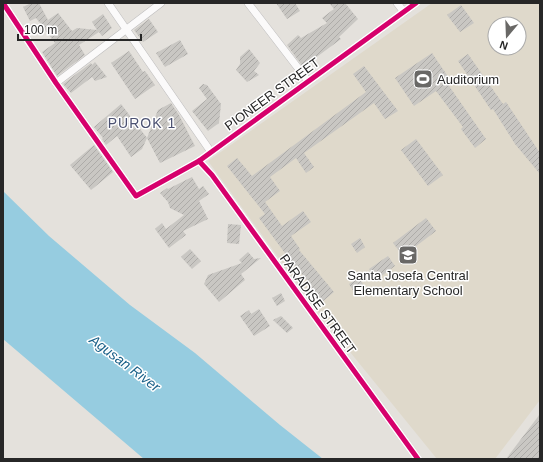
<svg xmlns="http://www.w3.org/2000/svg" width="543" height="462" font-family="Arial,sans-serif">
  <style>
    .education { fill: #dfd9cb; fill-rule: evenodd }
    .water { fill: #96cce0 }
    .building { fill: url(#building-hatch) }
    .lines { fill: none; stroke-linecap: round; stroke-linejoin: round }
    .street-casing { stroke: #bebdbe; stroke-width: 8 }
    .street { stroke: #fbfafa; stroke-width: 7 }
    .cycleway-casing { stroke: #fff; stroke-width: 8 }
    .cycleway { stroke: #d6006c; stroke-width: 5 }
    .labels { text-anchor: middle; dominant-baseline: central; stroke-width: 3; stroke-linejoin: round; paint-order: stroke }
    .poi-label { font-size: 13px; fill: #272727; stroke: #fff; text-anchor: start }
    .street-label { font-size: 13px; fill: #272727; stroke: #fff }
    .neighbourhood-label { font-size: 14px; letter-spacing: 1px; fill: #4c5272; stroke: #fff }
    .water-label { font-size: 14px; font-style: italic; fill: #196088; stroke: #fff }
  </style>
  <defs>
    <pattern id="building-hatch" width="6" height="6" patternUnits="userSpaceOnUse"><rect width="6" height="6" fill="#c9c7c3"/><path d="M-1 1l2-2M0 6l6-6M5 7l2-2" fill="none" stroke="#adaba8"/></pattern>
  </defs>
  <rect width="100%" height="100%" fill="#e4e1dc"/>
  <path class="education" d="M432,3H540V400L495,459H437L324,320L208,161ZM495,24H519V48H495Z"/>
  <polygon class="water" points="3,191 49,236 130,305 195,353 280,425 323,459 144,459 3,339"/>
  <g class="building">
    <polygon points="31,3 39,3 48,20 58,13 72,31 77,28 97,30 92,22 103,14 112,28 102,36 99,32 79,45 85,55 57,76 42,52 55,43 36,18 30,21 23,7"/>
    <polygon points="276,3 295,3 300,11 287,19"/>
    <polygon points="329,3 345,3 358,19 339,37 341,39 303,67 287,45 298,35 301,38 327,23 322,18 334,9"/>
    <polygon points="461,5 474,23 460,32 447,15"/>
    <polygon points="149,19 158,32 143,42 134,30"/>
    <polygon points="180,40 188,54 165,67 156,53"/>
    <polygon points="249,49 260,63 254,71 259,75 247,82 236,70 240,64 240,57"/>
    <polygon points="129,51 143,72 145,71 155,85 135,99 111,63"/>
    <polygon points="432,53 451,81 447,83 486,139 475,148 461,129 463,127 436,91 414,106 395,78"/>
    <polygon points="468,54 503,104 506,102 540,153 540,174 515,144 493,109 491,110 458,61"/>
    <polygon points="95,62 107,77 95,81 92,77 71,93 63,84 91,63 92,65"/>
    <polygon points="364,66 398,111 385,119 374,103 304,153 314,167 306,173 296,158 270,177 280,191 265,202 282,226 303,211 311,222 291,236 300,249 299,250 334,292 322,302 310,287 312,286 293,264 259,218 265,214 227,166 237,158 252,176 366,92 353,74"/>
    <polygon points="203,84 207,85 221,104 219,123 208,131 192,111 207,99 199,88"/>
    <polygon points="171,103 179,115 195,146 160,163 147,138 158,110"/>
    <polygon points="121,104 147,138 142,149 131,157 117,136 106,145 102,139 103,138 94,127"/>
    <polygon points="416,139 443,175 428,186 401,150"/>
    <polygon points="94,145 113,172 91,190 70,165"/>
    <polygon points="192,177 199,189 203,186 209,194 199,201 208,219 183,231 186,235 169,248 155,229 162,223 166,229 184,215 170,208 168,202 160,193 167,188 168,189"/>
    <polygon points="426,218 436,231 403,256 393,243"/>
    <polygon points="228,224 241,225 239,244 227,243"/>
    <polygon points="360,238 365,247 357,253 351,244"/>
    <polygon points="190,249 201,261 192,269 181,257"/>
    <polygon points="248,252 254,259 261,258 241,274 245,280 219,302 204,284 208,275 242,263 239,260"/>
    <polygon points="388,256 395,266 376,280 369,269"/>
    <polygon points="359,277 364,286 354,292 349,284"/>
    <polygon points="281,293 285,301 277,306 272,298"/>
    <polygon points="259,309 270,326 254,336 240,316 249,310 251,314"/>
    <polygon points="281,316 293,328 287,333 273,320"/>
    <polygon points="540,414 540,459 506,459"/>
  </g>
  <g class="lines">
    <g class="street-casing">
      <g id="street">
        <polyline points="3,3 56,83 136,196 199,161 416,3"/>
        <polyline points="108,3 211,152"/>
        <polyline points="248,3 308,81"/>
        <polyline points="397,3 404,12"/>
        <polyline points="56,83 161,3"/>
        <polyline points="199,161 212,175 418,459"/>
      </g>
    </g>
    <use href="#street" class="street"/>
    <g class="cycleway-casing">
      <g id="cycleway">
        <polyline points="3,3 56,83 136,196 199,161 416,3"/>
        <polyline points="199,161 212,175 418,459"/>
      </g>
    </g>
    <use href="#cycleway" class="cycleway"/>
  </g>
  <defs>
    <g id="stadium-square" transform="scale(1)"><rect x="-9" y="-9" width="18" height="18" rx="4" fill="#696866" stroke="#fff"/><path d="M0-5a6.5 5 0 1 0 0 10a6.5 5 0 1 0 0-10ZM-3.5-1.8h7v3.6h-7Z" fill="#fff"/></g>
    <g id="school-square" transform="scale(1)"><rect x="-9" y="-9" width="18" height="18" rx="4" fill="#696866" stroke="#fff"/><path d="M0-5L7-2L0 1L-7-2ZM-4 1L0 2.5L4 1V4Q0 6-4 4Z" fill="#fff"/></g>
  </defs>
  <g fill-rule="evenodd">
    <use href="#stadium-square" x="423" y="79"/>
    <use href="#school-square" x="408" y="255"/>
  </g>
  <g class="labels">
    <g class="poi-label">
      <text x="437" y="79">Auditorium</text>
      <text x="408" y="275" text-anchor="middle">Santa Josefa Central<tspan x="408" dy="15">Elementary School</tspan></text>
    </g>
    <g class="street-label">
      <text transform="translate(272 94) rotate(-36)">PIONEER STREET</text>
      <text transform="translate(318 304) rotate(54)">PARADISE STREET</text>
    </g>
    <g class="neighbourhood-label">
      <text x="142" y="123">PUROK 1</text>
    </g>
    <g class="water-label">
      <text transform="translate(125 363) rotate(37)">Agusan River</text>
    </g>
  </g>
  <rect width="543" height="462" fill="none" stroke="#272727" stroke-width="8"/>
  <g transform="translate(507 36) rotate(199)"><circle r="19" fill="#ffffff" stroke="#a9a9a9"/>
  <path d="M0-3L7 15L0 10L-7 15Z" fill="#696866"/>
  <text y="-6" font-size="11" font-weight="bold" text-anchor="middle" fill="#272727">N</text>
  </g>
  <path d="M18 34v6h123v-6" fill="none" stroke="#272727" stroke-width="2"/>
  <text x="24" y="34" font-size="12" fill="#272727" stroke="#ffffff" stroke-width="3" paint-order="stroke">100 m</text>
</svg>
